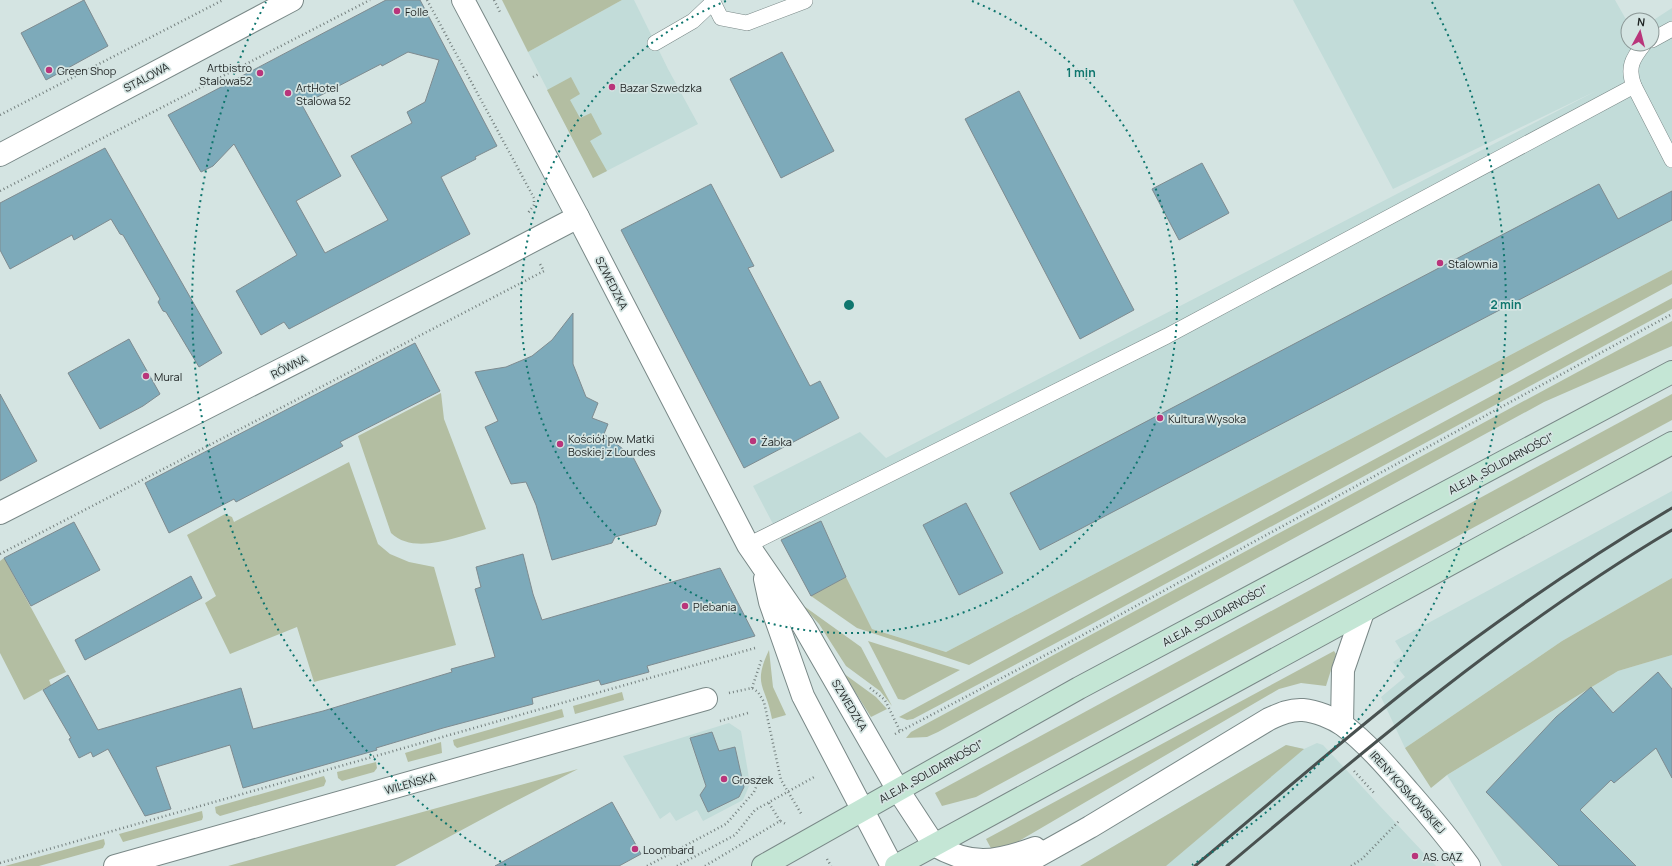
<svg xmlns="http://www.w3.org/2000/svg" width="1672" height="866" font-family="Manrope,sans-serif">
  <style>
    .built { fill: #c2dcd9 }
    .green { fill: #b3bea2 }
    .building { fill: #7daaba; stroke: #7e8b90; fill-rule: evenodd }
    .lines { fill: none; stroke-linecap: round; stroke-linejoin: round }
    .service-casing { stroke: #798887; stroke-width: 16 }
    .minor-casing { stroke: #798887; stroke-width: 24 }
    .tertiary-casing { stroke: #798887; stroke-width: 24 }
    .secondary-casing { stroke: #798887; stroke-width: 24 }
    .path { stroke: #75807f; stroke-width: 2.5; stroke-dasharray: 1 3; stroke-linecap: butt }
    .service { stroke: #fff; stroke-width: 15 }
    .minor { stroke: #fff; stroke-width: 22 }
    .tertiary { stroke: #fff; stroke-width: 22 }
    .secondary { stroke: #c4e6d5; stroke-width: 22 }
    .rail { stroke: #495150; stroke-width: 3 }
    .ring { fill: none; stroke: #0f766e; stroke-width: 2; stroke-dasharray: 2 4 }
    .poi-dot { fill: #b9357b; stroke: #d4e4e2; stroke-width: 1.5 }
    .labels { text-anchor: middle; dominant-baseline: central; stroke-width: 3.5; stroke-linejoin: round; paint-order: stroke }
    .poi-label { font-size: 11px; fill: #1e2323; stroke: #d4e4e2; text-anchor: start }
    .street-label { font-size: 11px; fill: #1e2323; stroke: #d4e4e2 }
    .centre { fill: #0f766e; stroke: #d4e4e2; stroke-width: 2 }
    .ring-label { font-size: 12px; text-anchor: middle; font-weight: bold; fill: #0f766e; stroke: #d4e4e2; stroke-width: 3.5; stroke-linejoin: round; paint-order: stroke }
  </style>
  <rect width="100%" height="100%" fill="#d4e4e2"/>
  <g class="built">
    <polygon points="622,0 634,0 668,69 698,124 593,178 528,52"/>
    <polygon points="1293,0 1615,0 1628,23 1628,44 1652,44 1652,21 1672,8 1672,270 946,652 872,629 846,577 811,596 753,486 860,432 886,458 1596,91 1393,189"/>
    <polygon points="1672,491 1672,578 1562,641 1405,748 1381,697 1405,677 1393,662 1404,655 1395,641"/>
    <polygon points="1672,655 1672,866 1502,866 1447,775 1618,671"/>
    <polygon points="729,723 741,731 750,784 743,800 703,821 697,810 676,821 670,812 660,819 623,756"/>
    <polygon points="1317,743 1323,745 1436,866 1080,866 1286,745 1304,749"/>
  </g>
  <g class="green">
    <polygon points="502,0 622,0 528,52"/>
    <polygon points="571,77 580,94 570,100 580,118 591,113 602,134 590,141 607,171 593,178 547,90"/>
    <polygon points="1672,270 1672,284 969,665 857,628 811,596 846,577 872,629 946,652"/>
    <polygon points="1672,298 1672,309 1088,626 913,719 907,720 899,717"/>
    <polygon points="1672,321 1672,346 1544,402 938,732 927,737 906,738 911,732"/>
    <path d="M441,393L444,419L486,529C459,536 415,556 391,533L358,436Z"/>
    <polygon points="1672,394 1672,420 976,797 942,806 935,793"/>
    <polygon points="349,462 378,544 390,554 409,562 434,567 456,645 314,682 297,627 230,654 205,603 216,596 187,535 225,514 232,517 234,522"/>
    <polygon points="4,558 66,672 49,680 51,685 24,700 0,653 0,561"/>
    <polygon points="1672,578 1672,655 1618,671 1447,775 1431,788 1405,748 1562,641"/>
    <polygon points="801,604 861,647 892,706 880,691 846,666 819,624"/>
    <polygon points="868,641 960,670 904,700 898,699"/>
    <path d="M769,650L773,687L786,715L772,719C766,685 752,686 769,650Z"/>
    <polygon points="1334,651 1336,654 1326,686 1301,683 1279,689 1012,845 993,852 986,839"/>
    <polygon points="843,673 876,697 887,709 871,717"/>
    <polygon points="622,692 624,700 575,714 573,706"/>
    <polygon points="562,709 564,717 457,748 454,745 453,740"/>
    <polygon points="441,742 442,753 408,762 405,753"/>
    <polygon points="1286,745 1304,749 1166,866 1080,866"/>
    <polygon points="376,762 377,768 374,772 342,781 338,778 337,772"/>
    <polygon points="578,769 512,803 395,866 228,866"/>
    <polygon points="324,776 326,781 324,786 220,816 216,813 215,807"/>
    <polygon points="202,811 203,817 202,820 123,842 119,834"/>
    <polygon points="104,839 105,844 103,848 39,866 5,866"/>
  </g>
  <g class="building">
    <polygon points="84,0 108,46 46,80 21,33"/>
    <path d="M386,0H420L497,146L475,157L476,159L441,177L470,234L289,329L284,322L261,335L236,291L297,255L234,144L213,166L201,172L168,115ZM408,52L439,60L425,102L407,112L412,123L351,156L388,220L325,253L296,201L341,176L302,105L381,64L382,66Z"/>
    <polygon points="782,52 834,151 781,178 730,79"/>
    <polygon points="1019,91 1134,310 1080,339 965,119"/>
    <polygon points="105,148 222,353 199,367 166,312 163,311 158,302 160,299 123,235 120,234 111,219 74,240 72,235 10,269 0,250 0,203"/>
    <polygon points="1202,163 1229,213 1179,240 1152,189"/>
    <polygon points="711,184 754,266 748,268 810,386 820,381 839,418 744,468 621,230"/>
    <polygon points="1599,184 1618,219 1672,191 1672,220 1040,550 1010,493"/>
    <polygon points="573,313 573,364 586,397 598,403 592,418 608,424 604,434 633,457 661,511 656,525 615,537 612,543 552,560 536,505 526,482 511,484 485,427 498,421 475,372 506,367 532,356 552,340"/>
    <polygon points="129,339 160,394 143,406 100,429 68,373"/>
    <polygon points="415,343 440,391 340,442 343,446 236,502 234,499 169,533 145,483"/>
    <polygon points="0,394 37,461 0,481"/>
    <polygon points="966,503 1003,573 959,595 923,525"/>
    <polygon points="821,521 846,577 811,596 781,540"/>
    <polygon points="74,522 100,570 31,606 4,558"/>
    <polygon points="523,554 533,594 542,620 720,568 755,636 647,666 649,672 601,685 599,680 532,698 533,704 443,728 376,748 377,750 243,788 230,745 156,767 171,809 145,816 108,749 93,757 91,752 79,758 69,739 71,738 43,690 68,675 98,730 241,688 253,729 323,711 452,672 451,669 495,657 475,589 481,587 476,567"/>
    <polygon points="191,576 202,598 85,660 75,640"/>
    <polygon points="1658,672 1672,689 1672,778 1656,748 1614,783 1611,780 1580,810 1636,866 1559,866 1486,792 1556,717 1591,687 1613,713"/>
    <polygon points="712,732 719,751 735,747 744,787 739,797 708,812 700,795 706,786 690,738"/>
    <polygon points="612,802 641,854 619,866 495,866"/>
  </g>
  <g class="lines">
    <g class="service-casing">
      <g id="service">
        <polyline points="712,0 721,18 747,23 805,1"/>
        <polyline points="1652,40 1672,29"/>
        <polyline points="655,43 693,21 713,2"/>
        <polyline points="1634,86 1672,160"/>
        <path d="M748,545L1167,336L1634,86C1627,68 1632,59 1644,44"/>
      </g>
    </g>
    <g class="minor-casing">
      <g id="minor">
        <polyline points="0,155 292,0"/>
        <polyline points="0,513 492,262 578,217"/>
        <polyline points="1342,724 1343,670 1363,612"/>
        <path d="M934,845C971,866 994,863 1035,848"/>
        <polyline points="115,866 706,699"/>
        <path d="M1020,866L1090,827L1269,719C1280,714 1291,709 1303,710C1316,711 1333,718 1343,725C1368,744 1389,769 1409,792C1430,816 1450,840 1469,866"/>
      </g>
    </g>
    <g class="tertiary-casing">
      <g id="tertiary">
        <polyline points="463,0 578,217 748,545 803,625 898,790 934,845"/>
        <polyline points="765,579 770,602 803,696 892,866"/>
      </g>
    </g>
    <g class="secondary-casing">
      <g id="secondary">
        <polyline points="763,866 1079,688 1672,372"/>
        <polyline points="896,866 1672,443"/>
      </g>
    </g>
    <g class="path">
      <polyline points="427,0 534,198 534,205 528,213"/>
      <polyline points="494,0 501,14"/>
      <polyline points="533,77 539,74"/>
      <polyline points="0,115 223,0"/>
      <polyline points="0,191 370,0"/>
      <polyline points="0,554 544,271 540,264"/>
      <polyline points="752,688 762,658"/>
      <polyline points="870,688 885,700 900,731"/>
      <polyline points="729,693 752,688 758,692 764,702 781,780 802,815"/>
      <polyline points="720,721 748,713"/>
      <polyline points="895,734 1057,649 1672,314"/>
      <polyline points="1354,771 1375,794"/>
      <polyline points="769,803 780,821"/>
      <polyline points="827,859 831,866"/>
      <polyline points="0,863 755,648"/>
      <polyline points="647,866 726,824 754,792 761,775"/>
      <polyline points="677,866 735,835 755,810 816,776"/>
      <polyline points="705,866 780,821 786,824"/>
      <polyline points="1351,866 1362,859 1400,820"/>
    </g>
    <use href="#service" class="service"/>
    <use href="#minor" class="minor"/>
    <use href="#tertiary" class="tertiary"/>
    <use href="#secondary" class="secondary"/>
    <g class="rail">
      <path d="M1195,866C1269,804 1342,740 1418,681C1499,619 1584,560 1672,508"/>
      <path d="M1227,866C1369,746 1511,626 1672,530"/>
    </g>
  </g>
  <g class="ring">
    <path d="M972 1A328 328 0 1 1 726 1"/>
    <path d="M506 865A657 657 0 0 1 266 2M1432 2A657 657 0 0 1 1192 865"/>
  </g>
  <g class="poi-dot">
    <circle cx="397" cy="11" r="4"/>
    <circle cx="49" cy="70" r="4"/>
    <circle cx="260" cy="73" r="4"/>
    <circle cx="612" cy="87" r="4"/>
    <circle cx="288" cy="93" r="4"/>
    <circle cx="1440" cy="263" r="4"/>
    <circle cx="146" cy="376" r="4"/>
    <circle cx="1160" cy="418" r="4"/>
    <circle cx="753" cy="441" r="4"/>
    <circle cx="560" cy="444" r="4"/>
    <circle cx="685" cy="606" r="4"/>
    <circle cx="724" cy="779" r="4"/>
    <circle cx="635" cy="849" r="4"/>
    <circle cx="1415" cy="856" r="4"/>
  </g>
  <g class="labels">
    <g class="poi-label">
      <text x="405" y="11">Folle</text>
      <text x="252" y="67" text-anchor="end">Artbistro<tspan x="252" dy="13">Stalowa52</tspan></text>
      <text x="57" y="70">Green Shop</text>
      <text x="296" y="87">ArtHotel<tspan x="296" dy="13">Stalowa 52</tspan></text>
      <text x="620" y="87">Bazar Szwedzka</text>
      <text x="1448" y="263">Stalownia</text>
      <text x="154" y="376">Mural</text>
      <text x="1168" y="418">Kultura Wysoka</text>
      <text x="568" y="438">Kościół pw. Matki<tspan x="568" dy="13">Boskiej z Lourdes</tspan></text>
      <text x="761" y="441">Żabka</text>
      <text x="693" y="606">Plebania</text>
      <text x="732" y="779">Groszek</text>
      <text x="643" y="849">Loombard</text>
      <text x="1423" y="856">AS. GAZ</text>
    </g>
    <g class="street-label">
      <text transform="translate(146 77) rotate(-28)">STALOWA</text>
      <text transform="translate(612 283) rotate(63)">SZWEDZKA</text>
      <text transform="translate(289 366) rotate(-27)">RÓWNA</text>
      <text transform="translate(1501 463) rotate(-28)">ALEJA „SOLIDARNOŚCI”</text>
      <text transform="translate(1215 615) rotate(-28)">ALEJA „SOLIDARNOŚCI”</text>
      <text transform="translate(850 705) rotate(59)">SZWEDZKA</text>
      <text transform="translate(931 771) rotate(-29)">ALEJA „SOLIDARNOŚCI”</text>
      <text transform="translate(410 783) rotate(-16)">WILEŃSKA</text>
      <text transform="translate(1408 792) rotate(48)">IRENY KOSMOWSKIEJ</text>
    </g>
  </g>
  <circle cx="849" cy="305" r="6" class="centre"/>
  <g class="ring-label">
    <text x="1081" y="77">1 min</text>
    <text x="1506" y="309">2 min</text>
  </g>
  <g transform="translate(1640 32) rotate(7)"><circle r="19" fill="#d4e4e2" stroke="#8b9796"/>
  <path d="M0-3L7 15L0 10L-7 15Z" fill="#b9357b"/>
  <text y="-6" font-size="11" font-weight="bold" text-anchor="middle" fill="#1e2323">N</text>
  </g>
</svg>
